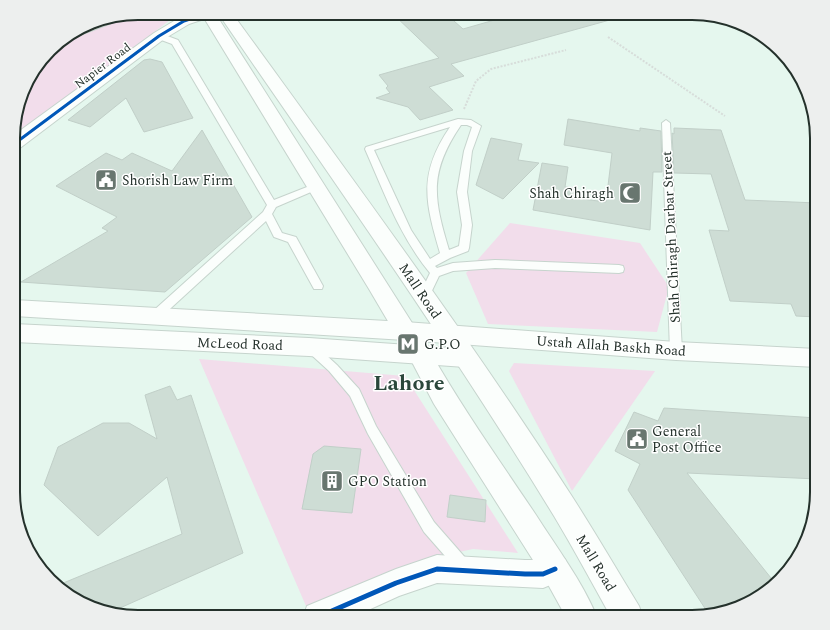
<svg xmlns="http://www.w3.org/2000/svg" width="830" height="630" font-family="Spectral,serif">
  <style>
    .green { fill: #f2ddeb }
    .building { fill: #ceddd5; stroke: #c1cfc8 }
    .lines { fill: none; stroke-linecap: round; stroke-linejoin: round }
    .lane-casing { stroke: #c6d4cd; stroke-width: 2 }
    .street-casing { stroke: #c6d4cd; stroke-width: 2 }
    .secondary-casing { stroke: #c6d4cd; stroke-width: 2 }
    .primary-casing { stroke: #c6d4cd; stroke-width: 2 }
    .path { stroke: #d7ddda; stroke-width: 2; stroke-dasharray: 2 1.5; stroke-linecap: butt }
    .lane { fill: #fbfefc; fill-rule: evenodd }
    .street { fill: #fbfefc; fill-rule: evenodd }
    .secondary { fill: #fbfefc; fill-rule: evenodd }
    .primary { fill: #fbfefc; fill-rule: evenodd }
    .cycleway-far1-casing { stroke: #fff; stroke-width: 5 }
    .cycleway-casing { stroke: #fff; stroke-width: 8 }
    .cycleway-far1 { stroke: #0057b8; stroke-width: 3 }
    .cycleway { stroke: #0057b8; stroke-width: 5 }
    .labels { text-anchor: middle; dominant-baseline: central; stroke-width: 3; stroke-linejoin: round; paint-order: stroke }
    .far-street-label { font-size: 12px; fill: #24312b; stroke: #fff }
    .poi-label { font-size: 14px; fill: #24312b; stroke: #fff; text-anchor: start }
    .street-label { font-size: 14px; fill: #24312b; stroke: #fff }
    .town-label { font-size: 22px; font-weight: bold; fill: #2b473b; stroke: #fff }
    .rim { fill: none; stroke: #24312b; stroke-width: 2 }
  </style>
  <rect width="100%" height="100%" fill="#e5f7ee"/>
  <g class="green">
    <polygon points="138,13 163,13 170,20 34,123 14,136 14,121 30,76 56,44 98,20"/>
    <polygon points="510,223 640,243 669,287 657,332 488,324 466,273"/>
    <polygon points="199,359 405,376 518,553 473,549 422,560 306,606"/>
    <polygon points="514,363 655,371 572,491 509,371"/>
  </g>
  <g class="building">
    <polygon points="392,13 445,13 463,29 519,13 522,16 533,13 616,13 617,18 451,64 464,76 429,87 453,110 420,120 408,107 376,98 390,93 386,88 388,86 379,75 439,58"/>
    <polygon points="150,59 162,62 193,118 144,132 126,98 90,127 68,120 144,60"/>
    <polygon points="568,119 640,131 640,128 661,131 662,172 653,172 650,230 533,210 542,163 568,167 565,187 576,188 575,198 606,202 612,153 564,145"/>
    <polygon points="674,128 721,130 745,200 817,203 817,317 796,316 791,304 730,301 709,230 729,231 711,174 674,173 672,133 674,134"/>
    <polygon points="202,130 252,217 165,292 21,282 108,231 102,228 117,217 56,186 106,153 122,160 132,153 172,171"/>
    <polygon points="491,138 522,144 518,160 539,163 503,199 476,185"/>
    <polygon points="170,386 177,400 191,395 243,553 111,612 90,608 56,586 182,534 167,477 98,536 44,485 58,447 103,423 129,423 157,439 145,395"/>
    <polygon points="664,408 817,418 817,479 687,473 775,583 747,604 708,613 628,490 640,464 615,451 634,412 658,421"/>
    <polygon points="324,446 361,449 352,513 302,509 313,454"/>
    <polygon points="450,495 486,500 485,522 447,517"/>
  </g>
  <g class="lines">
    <g class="lane-casing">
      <g id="lane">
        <path d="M135,14L72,38H67C86,26 112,14 135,14Z"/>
        <polygon points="156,34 162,34 178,40 274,200 312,185 318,185 320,187 318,189 276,207 272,214 282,233 296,237 323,286 322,289 314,289 288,242 274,237 266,221 160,318 156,319 152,318 150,315 152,312 263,212 267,205 172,44 156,38"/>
        <path d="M458,119L471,120L481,126L472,151L467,192L472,225L469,248L468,251L450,258L435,266L437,268L453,263L495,260L619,265L623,266L624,269L623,272L619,273L495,268L453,271L439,276L428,299H420L419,296L430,273C400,237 384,192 365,149L366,147ZM461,125H467L472,127L464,151L457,192L462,225L459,246L449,250C433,197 429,172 461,125ZM450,127C418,174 425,202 440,253L430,259L411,230L374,150Z"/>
        <polygon points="666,120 670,123 682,351 680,354 676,356 672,354 670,351 662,123"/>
        <polygon points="310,342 314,344 337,365 359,389 376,426 434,522 469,562 471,567 469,572 464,574 459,572 424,532 368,434 350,396 329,371 306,350 304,347 306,344"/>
      </g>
    </g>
    <g class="street-casing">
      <path id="street" d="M170,13H184L191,21L189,24C179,26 175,20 170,13Z"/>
    </g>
    <g class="secondary-casing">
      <g id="secondary">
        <polygon points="194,13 215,13 213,16 189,24 164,39 20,148 14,149 14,135 154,33 179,18"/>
        <polygon points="14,300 405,322 676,342 817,349 817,367 676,360 405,340 14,316"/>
        <polygon points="14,324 309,338 465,349 473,351 477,358 473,365 465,367 309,356 14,342"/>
        <polygon points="437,555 525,560 543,560 555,555 565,559 569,569 565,579 543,588 437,583 399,596 353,617 303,617 307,606 396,569"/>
      </g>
    </g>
    <g class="primary-casing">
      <g id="primary">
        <path d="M201,13H215L428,348C461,406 499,460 536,515C557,548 582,581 597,617H566L545,579L434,404L412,362L369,289Z"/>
        <path d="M218,13H232C348,173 466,332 573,498C596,534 617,570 639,606L643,617H611C592,583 574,549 554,516C449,344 332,179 218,13Z"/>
      </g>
    </g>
    <g class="path">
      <polyline points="608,37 725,116"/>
      <polyline points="464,109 476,81 491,69 566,50"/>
    </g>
    <use href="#lane" class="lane"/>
    <use href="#street" class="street"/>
    <use href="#secondary" class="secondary"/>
    <use href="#primary" class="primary"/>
    <g class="cycleway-far1-casing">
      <polyline id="cycleway-far1" points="14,144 159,36 184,21 208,13"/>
    </g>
    <g class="cycleway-casing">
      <polyline id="cycleway" points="318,617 396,583 437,569 525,574 543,574 555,569"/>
    </g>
    <use href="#cycleway-far1" class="cycleway-far1"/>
    <use href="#cycleway" class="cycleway"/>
  </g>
  <defs>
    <g id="civic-square" transform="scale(1.15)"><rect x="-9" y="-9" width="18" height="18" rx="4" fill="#68766f" stroke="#fff"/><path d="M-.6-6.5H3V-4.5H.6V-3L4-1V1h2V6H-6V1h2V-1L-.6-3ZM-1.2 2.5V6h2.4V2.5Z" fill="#fff"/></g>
    <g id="mosque-square" transform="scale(1.15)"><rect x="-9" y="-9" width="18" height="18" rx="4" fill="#68766f" stroke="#fff"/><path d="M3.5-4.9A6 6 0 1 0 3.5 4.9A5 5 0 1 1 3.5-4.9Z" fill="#fff"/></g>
    <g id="metro-square" transform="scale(1.15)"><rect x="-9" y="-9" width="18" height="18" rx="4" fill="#68766f" stroke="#fff"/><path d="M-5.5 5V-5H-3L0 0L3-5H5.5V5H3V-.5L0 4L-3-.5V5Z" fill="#fff"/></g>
    <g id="building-square" transform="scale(1.15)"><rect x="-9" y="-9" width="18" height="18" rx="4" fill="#68766f" stroke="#fff"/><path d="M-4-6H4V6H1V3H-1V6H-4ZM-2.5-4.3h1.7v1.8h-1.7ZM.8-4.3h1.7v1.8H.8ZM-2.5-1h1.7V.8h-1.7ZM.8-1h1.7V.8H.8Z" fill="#fff"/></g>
  </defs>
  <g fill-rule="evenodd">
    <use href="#civic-square" x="106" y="180"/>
    <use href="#mosque-square" x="630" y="193"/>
    <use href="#metro-square" x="408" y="344"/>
    <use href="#civic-square" x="637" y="439"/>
    <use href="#building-square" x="332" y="481"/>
  </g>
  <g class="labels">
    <g class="far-street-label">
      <text transform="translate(103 66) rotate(-37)">Napier Road</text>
    </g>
    <g class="poi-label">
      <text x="122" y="180">Shorish Law Firm</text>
      <text x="614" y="193" text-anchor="end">Shah Chiragh</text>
      <text x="424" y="344">G.P.O</text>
      <text x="652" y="431">General<tspan x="652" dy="16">Post Office</tspan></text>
      <text x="348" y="481">GPO Station</text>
    </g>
    <g class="street-label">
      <text transform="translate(671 237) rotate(-93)">Shah Chiragh Darbar Street</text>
      <text transform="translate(420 291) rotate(56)">Mall Road</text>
      <text transform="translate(240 344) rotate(2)">McLeod Road</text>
      <text transform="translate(611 346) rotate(4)">Ustah Allah Baskh Road</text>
      <text transform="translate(596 563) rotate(59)">Mall Road</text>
    </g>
    <g class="town-label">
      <text x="409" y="383">Lahore</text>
    </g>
  </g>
  <path d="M0 0H830V630H0ZM138 20H692A118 118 0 0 1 810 138V492A118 118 0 0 1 692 610H138A118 118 0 0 1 20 492V138A118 118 0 0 1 138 20Z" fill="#edefee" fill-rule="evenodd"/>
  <path class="rim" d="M138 20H692A118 118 0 0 1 810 138V492A118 118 0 0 1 692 610H138A118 118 0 0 1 20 492V138A118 118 0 0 1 138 20Z"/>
</svg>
